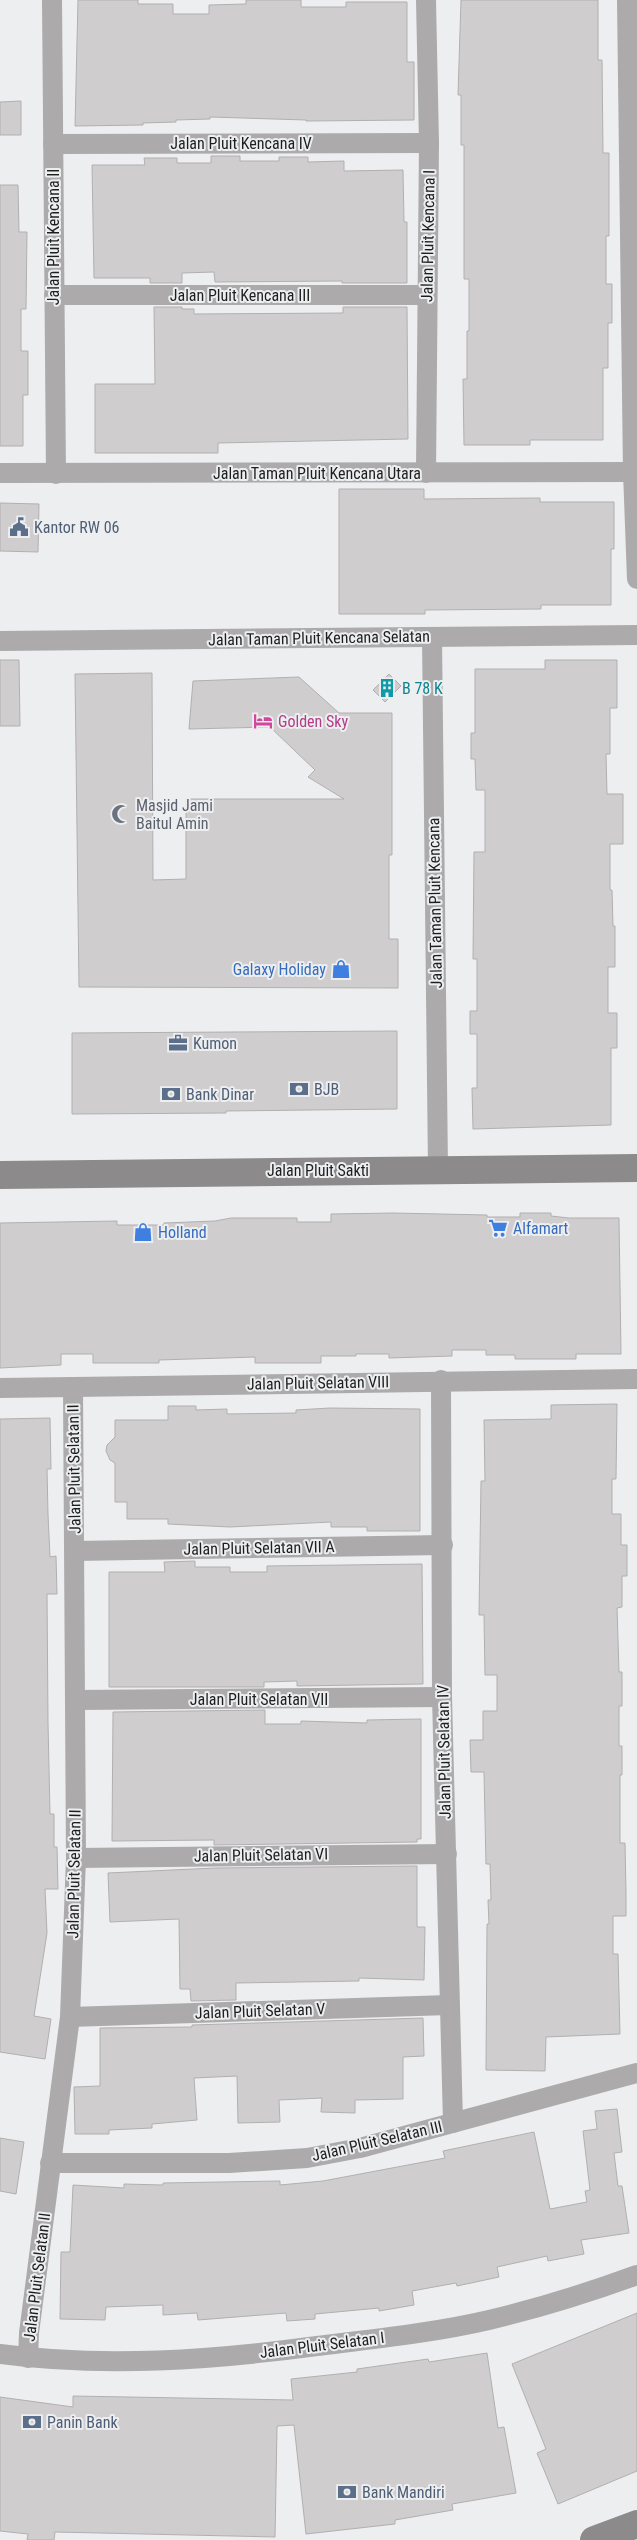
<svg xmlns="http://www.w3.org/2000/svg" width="637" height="2540" font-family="'Roboto Condensed',sans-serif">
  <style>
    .building { fill: #d0cdce; stroke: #b2afb0 }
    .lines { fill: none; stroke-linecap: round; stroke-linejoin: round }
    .street { stroke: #acaaab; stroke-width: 20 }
    .secondary { stroke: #8c8a8a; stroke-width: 28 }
    .labels { text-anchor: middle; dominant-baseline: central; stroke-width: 4; stroke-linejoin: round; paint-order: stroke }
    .street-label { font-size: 16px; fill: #1d1e1e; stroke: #edeef0 }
    .service-label { font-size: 16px; fill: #4e5e75; stroke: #edeef0; text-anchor: start }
    .culture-label { font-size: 16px; fill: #0d838f; stroke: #edeef0; text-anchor: start }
    .hotel-label { font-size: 16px; fill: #b23c85; stroke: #edeef0; text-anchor: start }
    .worship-label { font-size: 16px; fill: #5b616d; stroke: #edeef0; text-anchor: start }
    .shop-label { font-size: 16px; fill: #366cbe; stroke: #edeef0; text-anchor: start }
  </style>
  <rect width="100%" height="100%" fill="#edeef0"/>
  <g class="building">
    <polygon points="78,0 138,0 138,4 173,4 173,14 209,14 209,5 246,4 246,0 301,0 301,7 346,7 346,2 407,2 407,62 414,62 414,120 306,121 306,120 210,117 210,119 176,120 176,122 143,123 143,125 75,126"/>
    <polygon points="461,0 598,0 598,60 602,60 603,153 609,153 609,236 606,236 606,284 612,284 612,323 608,323 608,368 603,368 603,440 530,440 530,445 464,445 463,379 467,379 467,331 469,331 469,279 464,279 464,145 461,145 461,95 458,95"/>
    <polygon points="21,101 21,135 0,135 0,102"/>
    <polygon points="211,156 240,156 240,161 279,161 279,157 308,157 308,162 344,161 344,171 403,170 404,222 407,222 407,283 342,283 342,281 215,282 214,272 182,273 182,283 150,283 150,278 94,278 92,165 145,165 144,158 177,158 177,163 211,163"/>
    <polygon points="0,185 18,185 19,232 27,232 26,309 21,309 21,351 28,351 28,395 23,395 23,446 0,446"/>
    <polygon points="154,307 182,307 182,309 194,309 194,314 343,313 343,307 407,307 408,439 218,443 218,453 95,453 95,384 155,384"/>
    <polygon points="339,489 424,489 424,499 540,498 540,502 614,502 614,549 611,549 611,605 541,605 541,609 425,610 425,614 339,614"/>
    <polygon points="0,503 39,504 38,552 0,551"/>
    <polygon points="0,660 19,660 20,726 0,726"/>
    <polygon points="545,660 617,660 617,708 610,708 610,754 606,754 607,794 623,794 623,844 610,844 610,890 612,890 613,926 615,926 615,967 608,967 608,1013 617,1013 617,1048 611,1048 611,1125 473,1129 472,1088 477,1088 477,1034 470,1034 470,1011 477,1011 477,959 473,959 474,852 485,852 485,790 476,790 475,759 471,759 471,733 475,733 475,669 545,669"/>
    <polygon points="152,673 153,880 186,879 186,799 344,799 308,777 315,770 270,727 189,729 193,681 299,677 339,713 392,713 392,855 389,855 389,939 398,939 398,988 79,987 75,674"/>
    <polygon points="389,674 401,686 385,702 373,690"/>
    <polygon points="397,1031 397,1109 226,1111 226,1113 72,1114 72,1033"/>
    <polygon points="393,1213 487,1215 487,1217 520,1217 520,1213 551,1213 551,1216 569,1218 619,1218 621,1354 576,1354 576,1359 515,1359 515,1355 486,1355 486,1350 452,1350 452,1356 389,1358 389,1354 356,1354 356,1356 321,1356 321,1363 255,1363 255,1357 159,1360 159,1363 93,1363 93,1354 61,1354 61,1365 0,1368 0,1223 117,1221 117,1225 164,1225 164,1223 215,1221 231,1218 297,1218 297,1222 331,1222 331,1214"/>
    <polygon points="617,1404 616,1479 612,1479 612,1514 621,1514 621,1545 627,1545 627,1576 622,1576 622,1607 617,1608 619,1672 622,1672 622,1706 619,1706 619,1746 622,1746 622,1775 620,1775 620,1843 625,1843 626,1893 626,1916 613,1916 613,1954 618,1954 620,2034 546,2037 545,2071 486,2070 487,1924 489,1924 488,1900 491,1900 490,1864 486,1864 484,1772 471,1772 470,1740 483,1740 483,1711 497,1711 497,1675 485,1675 484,1615 479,1615 481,1481 485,1481 484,1420 551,1419 551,1405"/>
    <polygon points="168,1406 196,1406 196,1410 227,1409 227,1414 296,1413 296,1410 330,1408 420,1409 420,1531 367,1531 367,1527 331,1527 331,1522 230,1527 168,1524 168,1519 127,1519 127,1502 115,1502 115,1463 110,1460 106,1451 107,1445 115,1437 115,1420 168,1420"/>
    <polygon points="50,1418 51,1469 47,1469 48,1514 50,1557 56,1556 57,1594 47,1594 48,1722 50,1814 54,1814 54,1847 57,1847 58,1889 45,1889 47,1933 34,2016 51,2019 45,2059 0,2052 0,1419"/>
    <polygon points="195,1561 195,1567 230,1567 230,1572 267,1572 267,1566 422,1564 423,1684 297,1686 297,1681 264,1682 264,1687 109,1687 109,1572 165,1572 164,1562"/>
    <polygon points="265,1710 265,1724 301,1724 301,1721 367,1723 367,1720 421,1719 421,1839 417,1839 417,1842 214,1845 214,1840 112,1841 113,1712"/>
    <polygon points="417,1866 417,1927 425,1927 424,1980 359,1978 359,1981 236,1983 236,2000 191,2001 190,1989 180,1989 179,1919 110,1922 108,1873 215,1868"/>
    <polygon points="423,2018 424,2056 403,2057 403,2099 355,2100 355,2113 321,2112 322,2098 279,2100 280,2122 238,2123 237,2076 194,2078 197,2120 152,2124 152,2128 109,2130 109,2134 75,2134 74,2087 100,2086 100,2028 192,2027 192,2025"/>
    <polygon points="617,2109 622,2152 614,2153 618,2186 622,2186 629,2233 581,2240 584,2254 548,2261 547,2256 497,2267 499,2277 457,2286 456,2283 412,2291 414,2305 379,2311 379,2308 315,2314 315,2319 287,2321 286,2313 198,2320 197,2313 163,2315 163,2305 106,2307 105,2320 60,2319 61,2252 70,2252 73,2185 124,2188 124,2184 163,2185 163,2183 280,2181 280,2185 323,2181 445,2158 443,2151 534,2132 550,2209 587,2202 585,2191 590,2190 583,2131 597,2129 595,2111"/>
    <polygon points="0,2138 24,2142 16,2194 0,2191"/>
    <polygon points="637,2313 637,2471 558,2504 537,2453 546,2449 512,2364"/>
    <polygon points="487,2353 498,2428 504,2427 516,2493 452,2504 453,2510 395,2520 395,2524 306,2534 294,2425 277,2426 275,2537 55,2532 54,2540 27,2540 28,2534 0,2531 0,2397 73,2407 73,2396 293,2400 291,2379 357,2372 357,2369 428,2359 429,2362"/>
  </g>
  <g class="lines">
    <g class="street">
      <polyline points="52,0 56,474"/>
      <polyline points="627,0 633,472 637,579"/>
      <polyline points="53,144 429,143"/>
      <polyline points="54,295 427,295"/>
      <polyline points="0,473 633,472"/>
      <polyline points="426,473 429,143 426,0"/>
      <polyline points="432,637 438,1170"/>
      <polyline points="0,641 637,635"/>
      <polyline points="441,1380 442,1697 453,2123"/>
      <polyline points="0,1388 637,1379"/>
      <polyline points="75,1551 443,1545"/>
      <polyline points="76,1700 442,1697"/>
      <polyline points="76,1858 447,1854"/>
      <polyline points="70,2017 449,2005"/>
      <polyline points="50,2163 229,2163 307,2158 360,2148 637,2073"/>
      <path d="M0,2354C104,2368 213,2360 317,2346C374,2339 433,2333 489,2320C539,2308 588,2293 637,2275"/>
      <polyline points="28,2358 29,2333 70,2017 76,1858 73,1388"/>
    </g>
    <g class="secondary">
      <polyline points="0,1175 637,1168"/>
      <polyline points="594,2540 637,2524"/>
    </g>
  </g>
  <defs>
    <g id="civic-bare" transform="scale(1.5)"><path d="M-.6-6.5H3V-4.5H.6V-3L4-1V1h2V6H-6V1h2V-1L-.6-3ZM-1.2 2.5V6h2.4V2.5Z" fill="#5c6f8a" stroke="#edeef0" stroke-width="2.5" paint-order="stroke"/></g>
    <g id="building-bare" transform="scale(1.5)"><path d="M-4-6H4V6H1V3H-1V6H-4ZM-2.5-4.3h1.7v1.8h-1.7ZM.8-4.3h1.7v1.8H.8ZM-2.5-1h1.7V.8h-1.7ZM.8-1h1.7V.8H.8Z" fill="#0f9aa8" stroke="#edeef0" stroke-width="2.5" paint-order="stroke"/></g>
    <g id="hotel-bare" transform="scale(1.5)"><path d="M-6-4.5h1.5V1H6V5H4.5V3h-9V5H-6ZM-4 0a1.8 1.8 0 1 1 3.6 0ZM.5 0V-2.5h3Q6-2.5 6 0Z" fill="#d1479c" stroke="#edeef0" stroke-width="2.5" paint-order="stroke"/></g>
    <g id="mosque-bare" transform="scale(1.5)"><path d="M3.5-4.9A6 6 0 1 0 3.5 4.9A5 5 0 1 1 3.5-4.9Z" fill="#6b7280" stroke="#edeef0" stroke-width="2.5" paint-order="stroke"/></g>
    <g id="shop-bare" transform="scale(1.5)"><path d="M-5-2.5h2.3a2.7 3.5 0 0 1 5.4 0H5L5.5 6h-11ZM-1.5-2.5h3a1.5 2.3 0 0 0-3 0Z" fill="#3f7fe0" stroke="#edeef0" stroke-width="2.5" paint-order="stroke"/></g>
    <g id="office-bare" transform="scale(1.5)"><path d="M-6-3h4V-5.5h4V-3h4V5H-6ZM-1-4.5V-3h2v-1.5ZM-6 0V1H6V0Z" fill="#5c6f8a" stroke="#edeef0" stroke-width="2.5" paint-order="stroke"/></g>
    <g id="bank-bare" transform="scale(1.5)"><path d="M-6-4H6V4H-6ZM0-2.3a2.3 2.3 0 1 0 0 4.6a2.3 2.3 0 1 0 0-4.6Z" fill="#5c6f8a" stroke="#edeef0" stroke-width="2.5" paint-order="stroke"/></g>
    <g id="supermarket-bare" transform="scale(1.5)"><path d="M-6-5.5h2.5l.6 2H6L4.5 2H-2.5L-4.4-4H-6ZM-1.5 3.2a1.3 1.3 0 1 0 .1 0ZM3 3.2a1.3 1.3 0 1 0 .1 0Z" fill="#3f7fe0" stroke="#edeef0" stroke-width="2.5" paint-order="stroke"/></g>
  </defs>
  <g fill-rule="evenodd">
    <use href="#civic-bare" x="19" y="527"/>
    <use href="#building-bare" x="387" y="688"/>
    <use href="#hotel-bare" x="263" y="721"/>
    <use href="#mosque-bare" x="121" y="814"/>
    <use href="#shop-bare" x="341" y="969"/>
    <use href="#office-bare" x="178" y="1043"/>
    <use href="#bank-bare" x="299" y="1089"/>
    <use href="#bank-bare" x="171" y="1094"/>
    <use href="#supermarket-bare" x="498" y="1228"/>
    <use href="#shop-bare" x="143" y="1232"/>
    <use href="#bank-bare" x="32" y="2422"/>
    <use href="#bank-bare" x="347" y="2492"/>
  </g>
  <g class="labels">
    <g class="street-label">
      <text x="241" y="143">Jalan Pluit Kencana IV</text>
      <text transform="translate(428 236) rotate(-89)">Jalan Pluit Kencana I</text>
      <text transform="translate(53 237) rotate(-90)">Jalan Pluit Kencana II</text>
      <text x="240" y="295">Jalan Pluit Kencana III</text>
      <text x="317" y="473">Jalan Taman Pluit Kencana Utara</text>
      <text transform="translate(319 638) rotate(-1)">Jalan Taman Pluit Kencana Selatan</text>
      <text transform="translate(435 903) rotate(-91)">Jalan Taman Pluit Kencana</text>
      <text x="318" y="1170">Jalan Pluit Sakti</text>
      <text transform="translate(318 1383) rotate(-1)">Jalan Pluit Selatan VIII</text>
      <text transform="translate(74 1469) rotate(-91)">Jalan Pluit Selatan II</text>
      <text transform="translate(259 1548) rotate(-1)">Jalan Pluit Selatan VII A</text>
      <text x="259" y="1699">Jalan Pluit Selatan VII</text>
      <text transform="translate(444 1752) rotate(-91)">Jalan Pluit Selatan IV</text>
      <text transform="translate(261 1855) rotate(-1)">Jalan Pluit Selatan VI</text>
      <text transform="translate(74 1874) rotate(-89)">Jalan Pluit Selatan II</text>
      <text transform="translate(260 2011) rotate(-2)">Jalan Pluit Selatan V</text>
      <text transform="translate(377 2141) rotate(-13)">Jalan Pluit Selatan III</text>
      <text transform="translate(37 2277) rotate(-83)">Jalan Pluit Selatan II</text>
      <text transform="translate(322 2345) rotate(-7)">Jalan Pluit Selatan I</text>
    </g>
    <g class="service-label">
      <text x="34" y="527">Kantor RW 06</text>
      <text x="193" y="1043">Kumon</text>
      <text x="314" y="1089">BJB</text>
      <text x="186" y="1094">Bank Dinar</text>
      <text x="47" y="2422">Panin Bank</text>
      <text x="362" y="2492">Bank Mandiri</text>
    </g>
    <g class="culture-label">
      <text x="402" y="688">B 78 K</text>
    </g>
    <g class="hotel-label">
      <text x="278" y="721">Golden Sky</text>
    </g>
    <g class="worship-label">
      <text x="136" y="805">Masjid Jami<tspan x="136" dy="18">Baitul Amin</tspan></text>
    </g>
    <g class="shop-label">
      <text x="326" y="969" text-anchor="end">Galaxy Holiday</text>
      <text x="513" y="1228">Alfamart</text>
      <text x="158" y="1232">Holland</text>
    </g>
  </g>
</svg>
